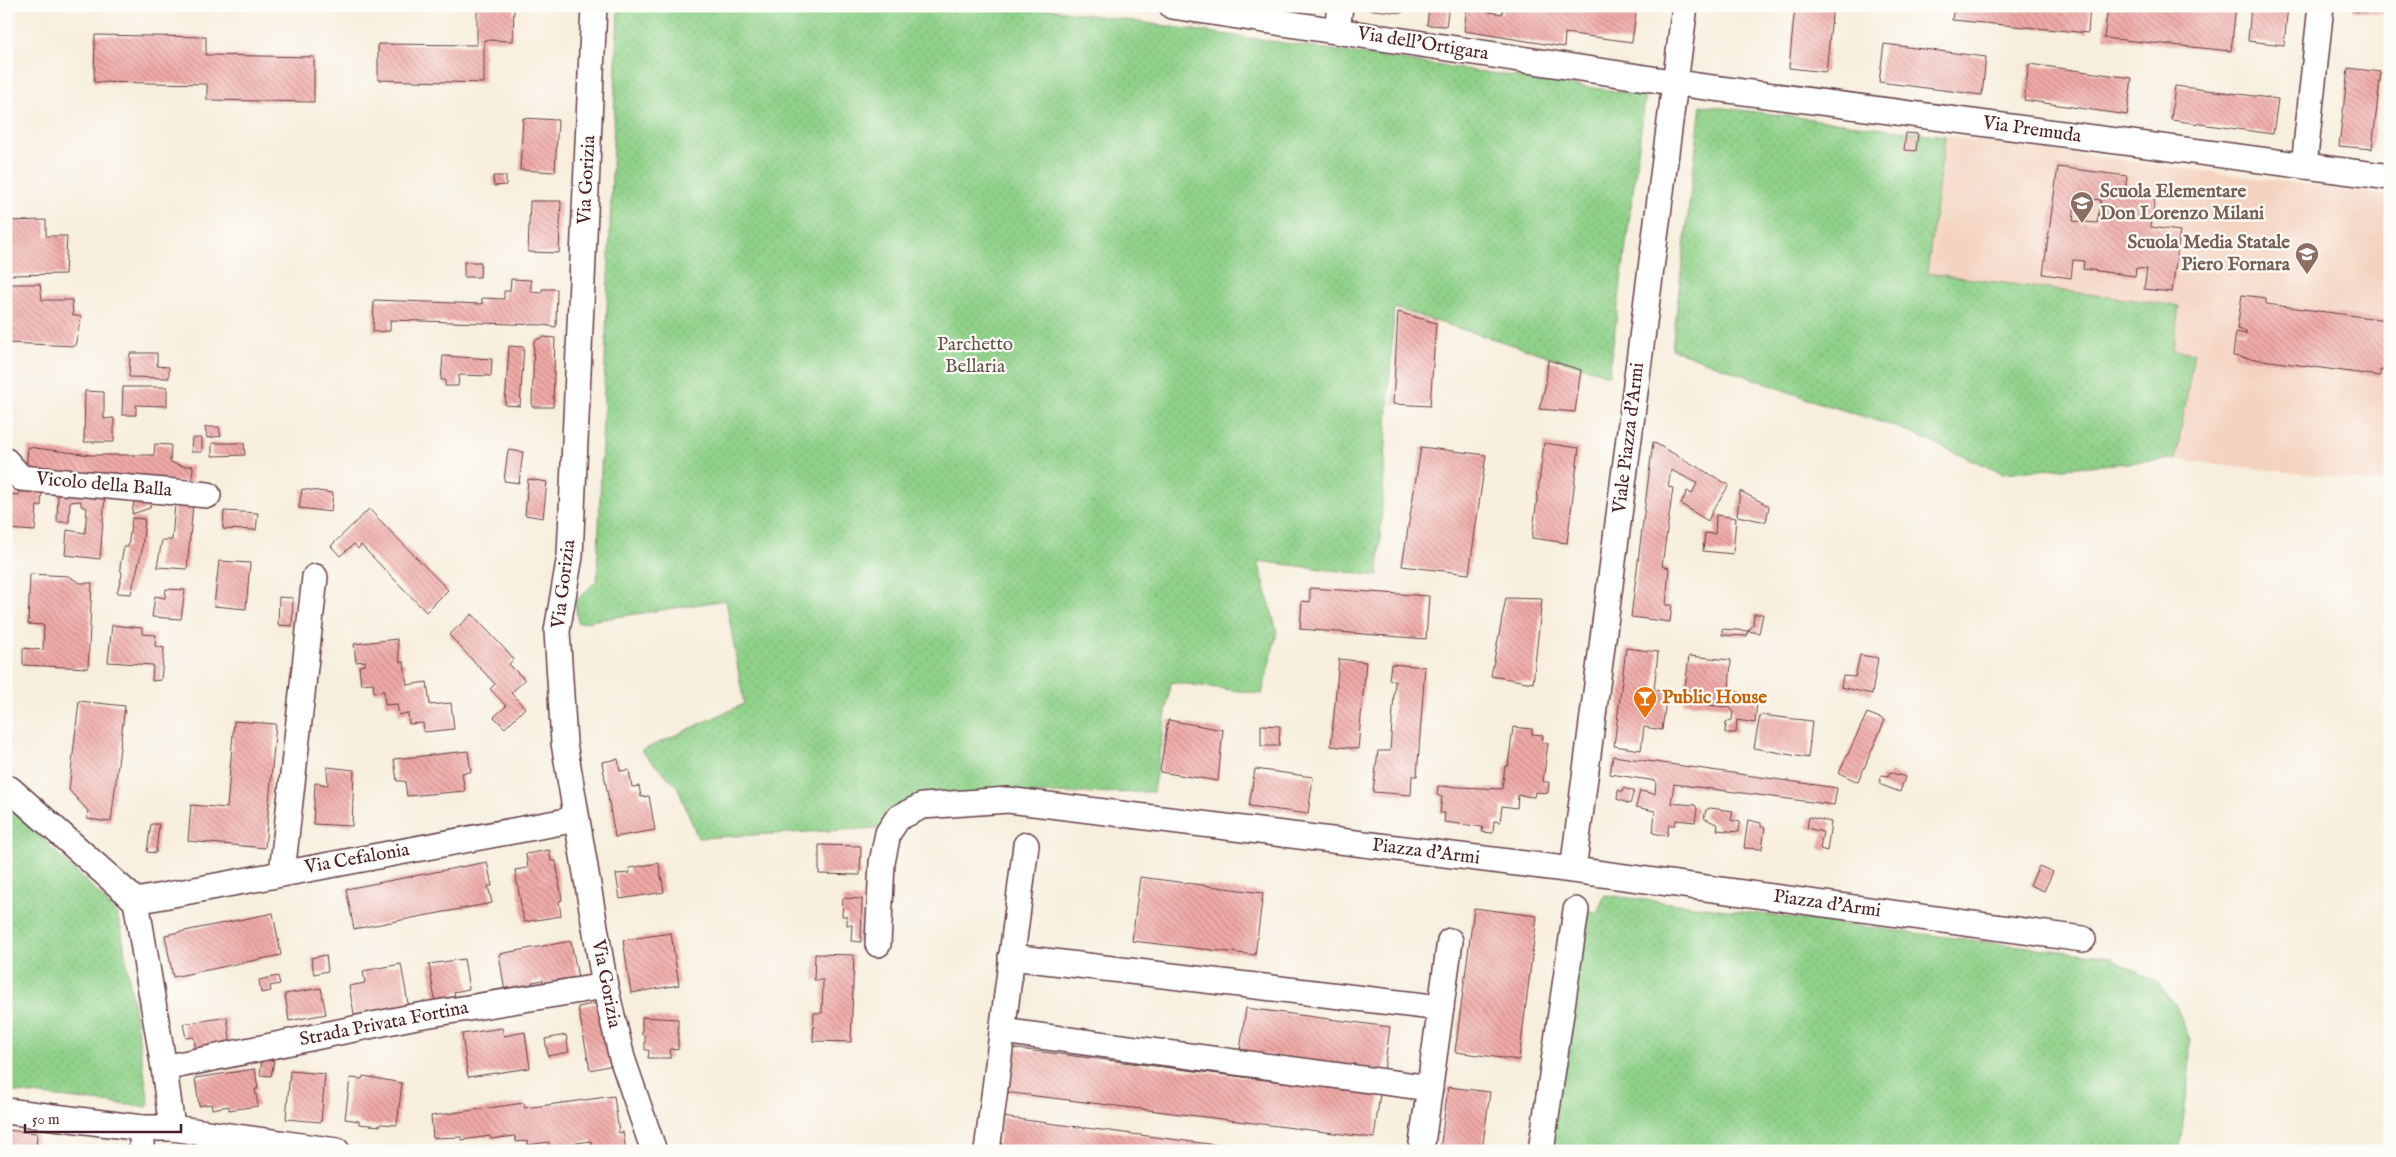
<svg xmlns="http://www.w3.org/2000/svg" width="2396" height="1157" font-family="'IM FELL English',serif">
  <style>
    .built { fill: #f4d3c0 }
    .green { fill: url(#green-dots); stroke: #6c785a }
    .building { fill: url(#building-back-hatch); fill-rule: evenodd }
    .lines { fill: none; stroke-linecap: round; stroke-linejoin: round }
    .minor-casing { stroke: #643e46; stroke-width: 28 }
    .minor { stroke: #fff; stroke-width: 25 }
    .labels { text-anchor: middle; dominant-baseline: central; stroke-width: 4.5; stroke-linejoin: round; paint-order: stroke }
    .street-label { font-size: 19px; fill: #4a1f2b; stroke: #fdfcf7 }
    .education-label { font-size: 19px; font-weight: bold; fill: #785e54; stroke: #fdfcf7; text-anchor: start }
    .park-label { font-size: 19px; fill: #5f5447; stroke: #fdfcf7 }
    .food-label { font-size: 19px; font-weight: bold; fill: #c56008; stroke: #fdfcf7; text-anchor: start }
  </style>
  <defs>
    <pattern id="green-dots" width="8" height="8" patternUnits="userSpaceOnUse" patternTransform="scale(1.25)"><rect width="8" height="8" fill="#8fd189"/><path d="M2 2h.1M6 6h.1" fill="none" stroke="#7db376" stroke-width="1.8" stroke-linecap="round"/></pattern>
    <pattern id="building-back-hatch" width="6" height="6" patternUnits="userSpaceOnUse" patternTransform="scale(1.25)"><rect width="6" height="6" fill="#f0aaa7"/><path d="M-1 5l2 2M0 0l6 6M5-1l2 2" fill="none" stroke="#c48a88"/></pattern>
  </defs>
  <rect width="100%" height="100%" fill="#fdfcf7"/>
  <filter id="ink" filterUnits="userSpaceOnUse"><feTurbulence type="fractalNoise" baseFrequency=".02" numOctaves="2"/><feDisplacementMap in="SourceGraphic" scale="10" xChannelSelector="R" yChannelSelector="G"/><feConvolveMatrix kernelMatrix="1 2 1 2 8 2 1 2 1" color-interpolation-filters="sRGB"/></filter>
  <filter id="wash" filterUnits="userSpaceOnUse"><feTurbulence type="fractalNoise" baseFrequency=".0096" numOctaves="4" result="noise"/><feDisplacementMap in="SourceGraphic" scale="20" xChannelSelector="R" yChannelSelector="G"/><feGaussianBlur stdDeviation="1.12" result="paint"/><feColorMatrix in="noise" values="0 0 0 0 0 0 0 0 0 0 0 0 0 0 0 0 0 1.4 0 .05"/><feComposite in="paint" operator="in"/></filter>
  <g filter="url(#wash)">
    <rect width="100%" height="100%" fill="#f7eedd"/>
    <polygon class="built" points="1945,136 2390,196 2390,484 2176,459 2194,353 2173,350 2179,307 1927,273"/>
    <g class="green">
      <polygon points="782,6 1029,6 1642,95 1645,99 1609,375 1394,308 1378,576 1258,561 1277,632 1262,694 1171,682 1153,792 920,795 880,828 698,838 677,786 641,751 744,704 726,600 578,623 575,602 597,580 618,9"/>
      <polygon points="1701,105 1945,136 1927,273 2179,306 2173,350 2194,353 2176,459 2002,473 1897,427 1808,399 1672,349"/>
      <polygon points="6,809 12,809 104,899 116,913 121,928 149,1103 147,1107 6,1091"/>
      <polygon points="1605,895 2110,957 2155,981 2176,1006 2190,1040 2189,1078 2179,1151 1541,1151 1576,910 1597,912"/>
    </g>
    <g id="blocks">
      <g class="building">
        <polygon points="477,6 514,6 513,41 484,40 484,83 378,80 378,44 477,45"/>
        <polygon points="1367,6 1403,6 1402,13 1366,9"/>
        <polygon points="1429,6 1449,6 1446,26 1427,25"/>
        <polygon points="1467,6 1490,6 1489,12 1502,14 1503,6 1637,6 1632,42 1565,33 1564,47 1464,31"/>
        <polygon points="1795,6 1833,6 1826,72 1789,68"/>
        <polygon points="1954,6 2090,6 2088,33 1952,20"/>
        <polygon points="2108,6 2236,6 2231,51 2104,38"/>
        <polygon points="2251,6 2288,6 2284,45 2248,41"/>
        <polygon points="2353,6 2388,6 2387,14 2352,11"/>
        <polygon points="95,35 206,37 206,55 314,57 314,102 207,100 207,84 94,82"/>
        <polygon points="1884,44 1986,57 1982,95 1879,82"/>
        <polygon points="2029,64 2132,78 2127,115 2024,100"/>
        <polygon points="2348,68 2381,72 2372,149 2339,146"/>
        <polygon points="2175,86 2278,99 2273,134 2171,120"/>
        <polygon points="523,118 558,120 555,172 520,170"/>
        <polygon points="1906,133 1918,134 1916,151 1904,150"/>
        <path d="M2058,167L2127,176L2125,192L2155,196L2151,227L2180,231L2172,292L2144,289L2147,269L2136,268L2135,276L2083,269L2084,261L2073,260L2071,278L2043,274ZM2076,197L2101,200L2097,223L2073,221Z"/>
        <polygon points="493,176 506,176 506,185 494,186"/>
        <polygon points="530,201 561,201 559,253 528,252"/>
        <polygon points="46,220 46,236 67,236 65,274 6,275 6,221"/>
        <polygon points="464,262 481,262 480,277 464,277"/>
        <polygon points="511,279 531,280 531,292 542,293 542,289 557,289 556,327 543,325 390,320 390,331 373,332 374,300 482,304 482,298 504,299 504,291 510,291"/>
        <polygon points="6,284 40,284 42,300 72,300 73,315 81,317 75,346 6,343"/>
        <polygon points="2242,295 2266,298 2266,304 2386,320 2390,297 2390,371 2380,370 2380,376 2233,356 2236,332 2246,334 2246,331 2237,329"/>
        <polygon points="1398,312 1436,323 1430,406 1393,404"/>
        <polygon points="543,337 555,338 553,407 532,407 534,341"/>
        <polygon points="509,346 524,347 520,406 505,405"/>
        <polygon points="130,353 157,353 157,366 169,367 169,378 129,377"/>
        <polygon points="443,356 492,359 491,376 459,375 458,386 445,386 445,380 441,380"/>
        <polygon points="1548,360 1581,370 1575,412 1539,409 1546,383"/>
        <polygon points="123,387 167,387 167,406 136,405 136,415 122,415"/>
        <polygon points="85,391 104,392 104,419 114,418 114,442 84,442"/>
        <polygon points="205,427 219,427 221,436 207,438"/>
        <polygon points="192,438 202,438 202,452 191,452"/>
        <polygon points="1653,442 1729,485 1712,512 1708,521 1681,504 1687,491 1692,494 1697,483 1671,470 1668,487 1673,488 1662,566 1669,568 1666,605 1672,605 1670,622 1631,617"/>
        <polygon points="212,443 244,443 245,455 212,456"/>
        <polygon points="1544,443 1579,448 1567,543 1532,538"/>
        <polygon points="155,444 171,445 170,462 183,466 193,466 192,482 26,473 28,447 90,455 154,455"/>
        <polygon points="1421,447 1486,455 1469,574 1402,566"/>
        <polygon points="508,450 523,452 519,483 504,481"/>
        <polygon points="528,479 547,482 543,518 525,515"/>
        <polygon points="302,489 333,493 331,512 299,508"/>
        <polygon points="19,490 42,490 41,506 37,506 35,531 6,529 6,494 19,495"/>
        <polygon points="58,490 105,496 100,559 65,555 67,530 85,533 87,508 81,506 81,501 70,502 69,522 57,522"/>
        <polygon points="1740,491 1769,506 1766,522 1737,516"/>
        <polygon points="152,494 150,508 132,514 134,501"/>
        <polygon points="175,504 193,505 187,569 157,567 162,540 172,540"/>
        <polygon points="369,509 448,590 426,612 361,545 358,549 354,544 340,556 331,546"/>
        <polygon points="224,511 258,513 256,530 223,529"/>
        <polygon points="1716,515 1736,518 1733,554 1703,551 1705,533 1715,534"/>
        <polygon points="132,518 145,519 142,550 131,594 117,593 122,575 120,566 124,547 128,547"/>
        <polygon points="219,561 250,563 246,609 214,606"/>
        <polygon points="30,574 68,576 80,583 92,583 88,668 23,665 23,648 43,650 44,625 28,624"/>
        <polygon points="1310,588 1429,596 1426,639 1300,629 1302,601 1310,602"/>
        <polygon points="166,589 185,590 181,619 152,617 155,596 165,598"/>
        <polygon points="279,597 293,598 292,626 278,625"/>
        <polygon points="1506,598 1542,599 1533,683 1491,676"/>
        <polygon points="472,614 514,659 509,664 525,680 511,693 525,708 505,728 494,717 506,706 490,689 495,684 449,635"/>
        <polygon points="1754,614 1763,614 1759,633 1748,631 1753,625"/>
        <polygon points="112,625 142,628 142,634 156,635 155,646 164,648 161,680 152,681 153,665 108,662"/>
        <polygon points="1722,629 1748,631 1747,636 1722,635"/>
        <polygon points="397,639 400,662 404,662 407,685 427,682 430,705 451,703 454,729 424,732 423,723 409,724 408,713 399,715 397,704 385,705 384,691 374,692 373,683 361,684 359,666 365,665 365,661 356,662 354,644"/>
        <polygon points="1626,648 1658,652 1654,690 1667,692 1662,730 1644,727 1641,750 1614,746"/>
        <polygon points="1860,655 1878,658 1872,694 1841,687 1843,676 1855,677"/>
        <polygon points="1689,656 1731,660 1729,691 1740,692 1739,700 1757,701 1755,723 1737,720 1736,733 1725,733 1726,722 1732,720 1733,711 1729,707 1683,703"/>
        <polygon points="1339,659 1366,662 1358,749 1331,746"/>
        <polygon points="1391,664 1425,667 1417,776 1412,776 1411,795 1373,792 1378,751 1390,751 1395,681 1389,680"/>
        <polygon points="79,701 125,706 111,822 87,819 88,811 69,790"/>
        <polygon points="1867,713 1885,720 1858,782 1839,773"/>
        <polygon points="1760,715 1812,721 1808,758 1754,748"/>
        <polygon points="1168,720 1223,730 1218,781 1160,772"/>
        <polygon points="234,721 276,724 265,848 188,841 191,805 227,808"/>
        <polygon points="1261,725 1280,726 1279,746 1261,746"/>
        <polygon points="1513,727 1532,729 1532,734 1543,735 1542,743 1548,743 1543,782 1549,782 1548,793 1535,792 1534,797 1518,795 1517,808 1502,806 1500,822 1494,821 1493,833 1482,832 1483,827 1444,822 1445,813 1440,813 1442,797 1437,795 1438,786 1502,789 1505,766 1508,766"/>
        <polygon points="468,751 471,772 462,773 465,791 407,796 405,781 397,781 394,759"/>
        <polygon points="1613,756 1837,788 1834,805 1674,784 1671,803 1695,805 1697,809 1695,822 1676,820 1675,825 1669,825 1667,836 1653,833 1655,811 1636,807 1640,791 1655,794 1656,781 1610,774"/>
        <polygon points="618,759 620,771 629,770 632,787 639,786 641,797 649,796 655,830 615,837 602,762"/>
        <polygon points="327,767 354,770 352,826 313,824 315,783 328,785"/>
        <polygon points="1255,769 1313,777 1308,814 1249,806"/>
        <polygon points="1890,772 1905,777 1900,792 1879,784 1882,775 1888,776"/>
        <polygon points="1623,788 1634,791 1630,804 1617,799 1618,790 1623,792"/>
        <polygon points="1710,808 1733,811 1731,820 1740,822 1739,832 1717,830 1718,825 1704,818 1706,810"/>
        <polygon points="1809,817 1831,822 1827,851 1820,849 1823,832 1807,828"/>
        <polygon points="1748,820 1761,823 1761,827 1765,827 1762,849 1744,848"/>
        <polygon points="151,824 159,824 156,853 147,852"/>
        <polygon points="819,845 861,846 860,875 819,874"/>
        <polygon points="549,850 551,861 556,861 562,900 559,901 561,916 524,922 515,870 528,868 526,854"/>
        <polygon points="487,862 492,886 488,886 492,903 354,929 346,889"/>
        <polygon points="659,863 664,892 620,899 616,874 630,873 629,868"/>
        <polygon points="2039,866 2053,872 2044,891 2030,885"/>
        <polygon points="1140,877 1263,893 1255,955 1132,941"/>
        <polygon points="843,898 862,899 861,942 851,941 852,925 847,925 847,916 842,916"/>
        <polygon points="1474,908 1537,916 1519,1060 1455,1052"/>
        <polygon points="273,913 281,955 173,977 165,935"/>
        <polygon points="671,933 679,985 631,993 623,940"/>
        <polygon points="571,941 578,978 543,984 543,980 532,982 533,987 505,992 499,954"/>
        <polygon points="815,954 854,955 851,1042 813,1041 814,1013 822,1013 823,980 814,980"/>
        <polygon points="326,955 328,971 314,974 311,958"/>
        <polygon points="464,959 469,989 454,992 455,997 435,1000 429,964"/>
        <polygon points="401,964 409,1009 355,1019 349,986 365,983 363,971"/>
        <polygon points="278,976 280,984 270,986 271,991 261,993 259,980"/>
        <polygon points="321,988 326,1014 289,1021 285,994"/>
        <polygon points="602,1002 613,1065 590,1070 578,1007"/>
        <polygon points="1246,1008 1390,1027 1384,1071 1240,1051"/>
        <polygon points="227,1017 231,1046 196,1052 194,1037 186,1038 183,1024"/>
        <polygon points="642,1017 678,1019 678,1050 670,1049 671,1058 648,1058 649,1050 645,1050 645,1035 642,1035"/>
        <polygon points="502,1028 504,1036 525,1032 530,1068 468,1077 462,1034"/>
        <polygon points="566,1035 569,1052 548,1056 545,1039"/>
        <polygon points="1010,1048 1380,1094 1374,1138 1004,1092"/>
        <polygon points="262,1059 274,1061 271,1076 260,1075"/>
        <polygon points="255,1069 258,1089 255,1089 258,1106 229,1110 229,1106 212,1109 211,1104 199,1106 195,1078"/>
        <polygon points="290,1071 325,1074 321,1122 286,1119"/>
        <polygon points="363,1076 402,1083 397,1125 381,1124 380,1126 359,1124 359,1121 345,1119 350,1078 362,1079"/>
        <polygon points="1448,1087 1490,1092 1482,1151 1440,1151"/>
        <polygon points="614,1096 619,1133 623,1132 626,1151 593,1150 591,1141 549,1147 549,1142 528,1145 527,1141 516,1142 515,1136 491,1139 490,1136 462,1140 462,1137 433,1138 431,1116 524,1103 525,1108"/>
        <polygon points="1002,1117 1255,1150 1255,1151 997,1151"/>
        <polygon points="6,1130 37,1133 36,1151 6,1151"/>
      </g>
    </g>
  </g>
  <g filter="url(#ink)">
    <use href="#blocks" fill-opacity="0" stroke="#643e46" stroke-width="1"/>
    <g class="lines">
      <g class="minor-casing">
        <g id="minor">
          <polyline points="594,6 570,556 557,631 564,743 605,986 622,1058 654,1151"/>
          <polyline points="1172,6 1698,86 2390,177"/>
          <polyline points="1337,31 1340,6"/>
          <polyline points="2304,166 2321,6"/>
          <polyline points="6,461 21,478 208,495"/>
          <polyline points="10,789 136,901"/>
          <polyline points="1573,870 1685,6"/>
          <polyline points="282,873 315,577"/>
          <polyline points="878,944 882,863 888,833 898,818 922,806 1008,800 1573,870 2083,939"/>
          <polyline points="1011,957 1441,1008"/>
          <polyline points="1002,1031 1430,1088"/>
          <polyline points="164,1068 412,1017 605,986"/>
          <polyline points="6,1111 142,1128 172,1128 337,1151"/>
          <polyline points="172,1128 164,1068 136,901 561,822 569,820 575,813"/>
          <polyline points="142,1151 142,1128"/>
          <polyline points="987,1151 1026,845"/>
          <polyline points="1421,1151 1450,941"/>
          <polyline points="1541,1151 1576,910"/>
        </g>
      </g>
      <use href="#minor" class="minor"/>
    </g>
  </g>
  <defs>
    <g id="school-pin" transform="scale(1.25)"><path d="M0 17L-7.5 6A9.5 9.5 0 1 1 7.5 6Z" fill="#8d6e63" stroke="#fdfcf7"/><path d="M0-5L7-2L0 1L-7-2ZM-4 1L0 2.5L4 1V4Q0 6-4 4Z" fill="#fff"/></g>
    <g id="bar-pin" transform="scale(1.25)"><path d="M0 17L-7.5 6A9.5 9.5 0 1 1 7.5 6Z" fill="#e8710a" stroke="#fdfcf7"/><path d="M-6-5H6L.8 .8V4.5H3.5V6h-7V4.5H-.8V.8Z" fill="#fff"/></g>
  </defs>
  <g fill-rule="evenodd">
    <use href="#school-pin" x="2082" y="203"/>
    <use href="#school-pin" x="2307" y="254"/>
    <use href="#bar-pin" x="1645" y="698"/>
  </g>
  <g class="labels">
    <g class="street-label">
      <text transform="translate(1423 44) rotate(9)">Via dell'Ortigara</text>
      <text transform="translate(2032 130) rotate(8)">Via Premuda</text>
      <text transform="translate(587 180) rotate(-87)">Via Gorizia</text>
      <text transform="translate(1629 438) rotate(-83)">Viale Piazza d'Armi</text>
      <text transform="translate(104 485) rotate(5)">Vicolo della Balla</text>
      <text transform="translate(564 584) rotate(-83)">Via Gorizia</text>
      <text transform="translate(1426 852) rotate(7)">Piazza d'Armi</text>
      <text transform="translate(357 859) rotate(-10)">Via Cefalonia</text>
      <text transform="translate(1827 904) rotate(8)">Piazza d'Armi</text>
      <text transform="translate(606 984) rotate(79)">Via Gorizia</text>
      <text transform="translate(384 1024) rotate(-11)">Strada Privata Fortina</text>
    </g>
    <g class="education-label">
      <text x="2100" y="192">Scuola Elementare<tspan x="2100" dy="22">Don Lorenzo Milani</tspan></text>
      <text x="2290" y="243" text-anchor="end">Scuola Media Statale<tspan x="2290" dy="22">Piero Fornara</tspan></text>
    </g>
    <g class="park-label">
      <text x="975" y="345">Parchetto<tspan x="975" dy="22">Bellaria</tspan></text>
    </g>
    <g class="food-label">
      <text x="1662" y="698">Public House</text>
    </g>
  </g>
  <rect width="2396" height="1157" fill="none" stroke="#fdfcf7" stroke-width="25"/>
  <path d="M25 1124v8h156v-8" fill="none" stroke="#4a1f2b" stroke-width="2.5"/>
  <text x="32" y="1124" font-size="15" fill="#4a1f2b" stroke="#fdfcf7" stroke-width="4" paint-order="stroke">50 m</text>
</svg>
